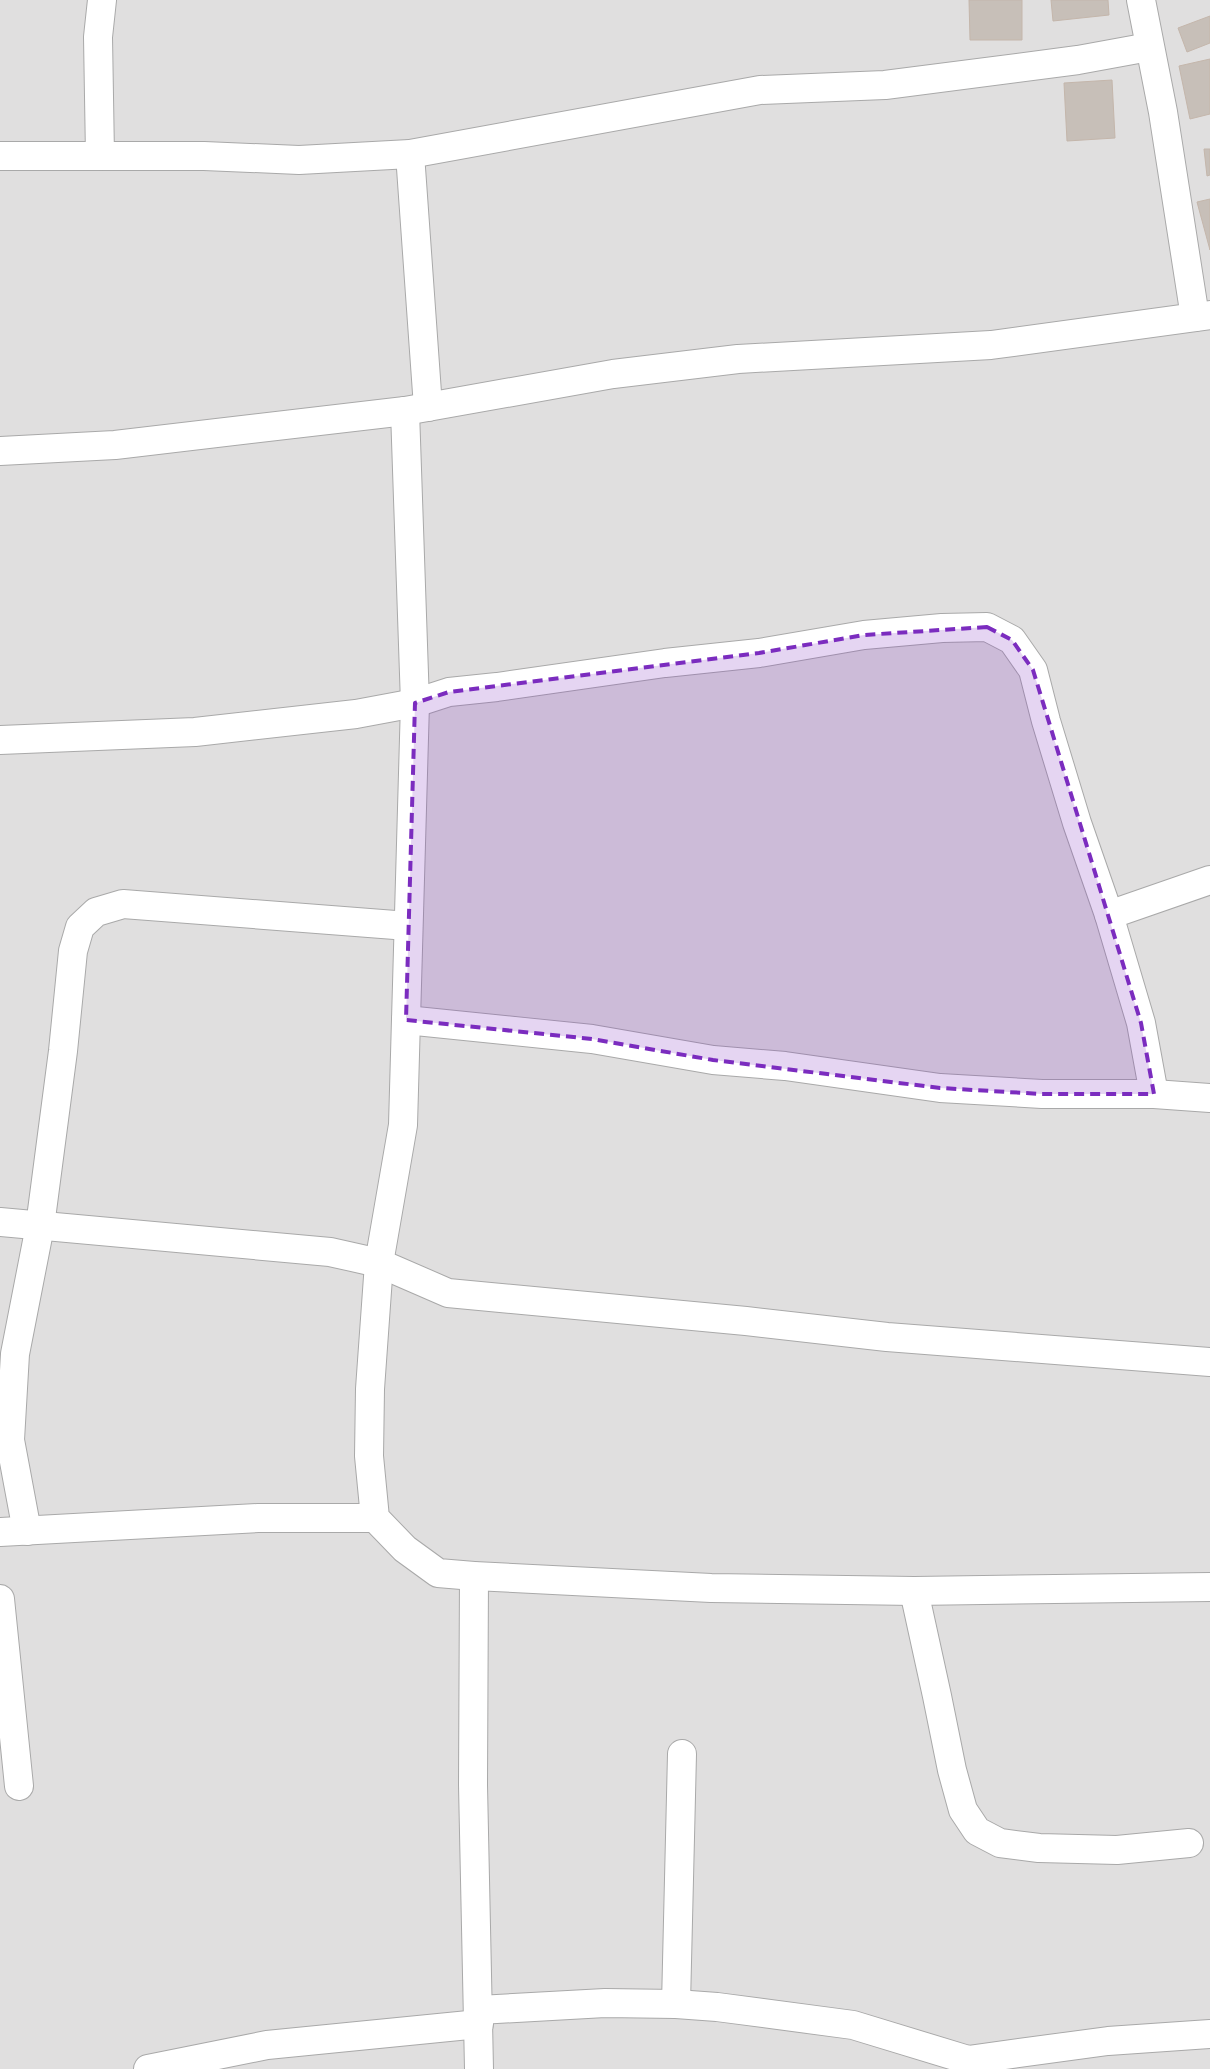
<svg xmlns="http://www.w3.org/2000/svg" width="1210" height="2069" font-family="'DejaVu Sans',sans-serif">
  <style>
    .residential { fill: #e0dfdf }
    .building { fill: #c7bfb8; stroke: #c4b6ab }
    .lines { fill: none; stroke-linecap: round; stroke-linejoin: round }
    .street-casing { stroke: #a9a9a9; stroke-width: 30 }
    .street { stroke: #fff; stroke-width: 28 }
    .marked { fill: #7b2cbf; fill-opacity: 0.2; stroke: #7b2cbf; stroke-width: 4; stroke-dasharray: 10 6; stroke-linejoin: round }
  </style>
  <rect width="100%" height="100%" fill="#f2efe9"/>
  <rect class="residential" x="0" y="0" width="1210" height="2069"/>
  <g class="building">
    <polygon points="969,0 1022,0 1022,40 970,40"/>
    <polygon points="1051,0 1108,0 1109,15 1053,21"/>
    <polygon points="1210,16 1210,43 1187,52 1178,28"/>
    <polygon points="1210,59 1210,114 1190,119 1179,66"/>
    <polygon points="1112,80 1115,138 1067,141 1064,83"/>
    <polygon points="1204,149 1210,149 1210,175 1207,176"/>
    <polygon points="1210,199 1210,250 1197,202"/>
  </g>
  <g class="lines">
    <g class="street-casing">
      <g id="street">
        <polyline points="1141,0 1163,112 1195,317"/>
        <polyline points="410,154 428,407"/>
        <polyline points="0,156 204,156 299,160 410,154 760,90 885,85 1078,60 1149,47"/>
        <polyline points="100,156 98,37 102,0"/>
        <polyline points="405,411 415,703 403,1125 379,1263 370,1389 369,1456 375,1518 405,1549 438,1573 474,1576 711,1588 914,1591 1210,1587"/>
        <polyline points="0,451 115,445 405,411 613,374 738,359 991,345 1210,315"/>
        <polyline points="0,740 195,732 356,714 415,703 449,692 497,687 665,663 759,653 864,635 942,628 987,627 1012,640 1033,670 1046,721 1077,823 1109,915 1141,1023 1154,1094"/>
        <polyline points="1109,915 1210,880"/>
        <polyline points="406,1020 592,1039 713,1060 785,1066 940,1088 1042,1094 1154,1094 1210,1098"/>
        <polyline points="0,1222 330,1252 379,1263 448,1293 746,1321 887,1337 1210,1362"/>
        <polyline points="27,1531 10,1440 15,1354 40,1226 63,1051 73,951 80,927 96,912 123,904 408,926"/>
        <polyline points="0,1532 258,1518 375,1518"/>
        <polyline points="474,1576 473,1785 479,2069"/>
        <polyline points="914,1591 937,1696 952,1770 963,1810 977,1831 1000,1843 1039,1848 1117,1850 1189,1843"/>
        <polyline points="0,1599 19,1786"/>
        <polyline points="676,2004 682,1754"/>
        <polyline points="479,2010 605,2003 676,2004 717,2007 853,2025 968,2060 1108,2041 1210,2034"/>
        <polyline points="148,2069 267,2045 479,2024"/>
      </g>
    </g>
    <use href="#street" class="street"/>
  </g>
  <path class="marked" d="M987,627L1012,640L1033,670L1141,1023L1154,1094H1042L940,1088L713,1060L592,1039L406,1020L415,703L449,692L759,653L864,635Z"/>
</svg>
